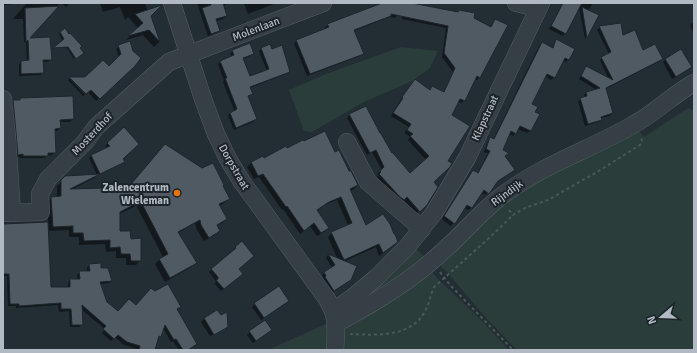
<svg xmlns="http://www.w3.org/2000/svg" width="697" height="353" font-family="Signika,sans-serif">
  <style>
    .green { fill: #2b3d3a }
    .shadow { fill: #0007 }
    .building { fill: #4f5a63; stroke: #1d262c }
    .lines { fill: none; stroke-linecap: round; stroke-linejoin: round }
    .minor-casing { stroke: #545d63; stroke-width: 18 }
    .path { stroke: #495959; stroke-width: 2; stroke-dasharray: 3 3; stroke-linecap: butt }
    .minor { stroke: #363f45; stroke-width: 17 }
    .food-dot { fill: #e8710a; stroke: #1c242a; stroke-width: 1.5 }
    .labels { text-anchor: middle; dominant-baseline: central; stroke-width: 4; stroke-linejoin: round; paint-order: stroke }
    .street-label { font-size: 11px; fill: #b1bac2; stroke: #1c242a }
    .poi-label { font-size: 11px; font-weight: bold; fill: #b1bac2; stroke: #1c242a; text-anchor: end }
  </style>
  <rect width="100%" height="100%" fill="#232d34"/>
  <g class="green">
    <polygon points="401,47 438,51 430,68 412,81 364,102 312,132 304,131 289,90 326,74"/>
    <polygon points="688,108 694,111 694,350 517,350 486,318 446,271 441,267 440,262 463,239 529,183 638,130 644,137"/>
    <polygon points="416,249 428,260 355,308 369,293 388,279 404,263"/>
    <polygon points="430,270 438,279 482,321 509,350 342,350 345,329 350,324"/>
    <polygon points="328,323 329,350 268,350"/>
  </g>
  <g class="shadow">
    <polygon points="3,3 15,3 14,4 3,5"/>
    <polygon points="27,3 60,3 28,39 50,60 48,62 42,62 43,73 40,75 19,76 19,64 21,62 27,62 26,41 24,43 23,19 13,19"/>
    <polygon points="61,3 70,3 66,7"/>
    <polygon points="100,3 145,3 159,42 154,47 143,35 126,40 138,28 128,17 125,20 120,7 103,12"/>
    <polygon points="197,3 226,3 226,4 223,7 226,16 223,19 216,21 219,30 216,33 208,36"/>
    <polygon points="244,3 276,3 248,14"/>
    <polygon points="385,3 392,3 397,15 395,18 389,17 387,18 354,31 363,54 360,56 307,76 294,43 297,41 326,29 325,27 328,25"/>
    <polygon points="407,3 473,19 490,27 495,20 480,77 477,80 474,79 464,100 462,103 458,102 450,115 426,204 416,214 404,200 400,202 396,198 377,177 379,176 377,174 382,170 372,152 367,155 347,118 349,115 366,107 391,155 410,174 426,160 408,140 410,137 404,133 409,127 391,116 400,101 413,84 429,91 443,93 453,72 442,57 446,28 402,19 404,6"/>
    <polygon points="563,3 593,3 588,11 597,16 586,37 585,39 579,7 565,33 563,36 549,29"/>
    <polygon points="694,22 694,35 690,25"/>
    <polygon points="620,24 622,36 643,52 662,59 660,61 605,89 612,113 610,116 600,118 600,120 598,122 585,126 578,101 580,99 585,97 584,95 586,93 597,90 579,79 584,70 586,67 609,80 600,60 602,58 609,54 597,30 600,27"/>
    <polygon points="65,29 82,53 74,59 67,48 54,48 63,41 59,34"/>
    <polygon points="556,40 568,60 566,62 562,60 554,77 551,80 545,76 531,104 534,112 539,115 530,131 527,133 518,129 513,136 509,134 502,151 511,172 496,183 485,195 481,192 471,208 468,210 464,208 451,226 442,219 470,174 473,171 477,174 488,153 484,152 488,141 491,139 493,140 539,46 542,43 552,48 554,43"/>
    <polygon points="119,46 131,68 96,101 88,92 73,79 70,79 85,95 83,96 68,80 70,78 86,78 109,67 119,57 116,49"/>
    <polygon points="261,49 271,50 289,72 286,74 250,88 252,94 247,97 256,119 253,122 234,130 228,116 230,113 235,112 223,82 224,81 218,64 220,62 232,57 230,54 233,51 253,53 250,56 243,59 250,77 267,71 259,51"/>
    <polygon points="666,59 690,67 688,70 672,79 663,62"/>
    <polygon points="72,97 73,119 70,122 59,122 60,128 57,131 54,131 55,152 52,155 46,156 44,158 20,158 20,157 16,157 11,104 14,101 19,101 20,99"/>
    <polygon points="124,129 121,160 123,162 121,164 97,175 94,178 71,190 129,188 161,149 222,186 228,199 224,203 219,206 226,219 222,223 216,226 219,231 214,235 204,241 197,230 195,223 178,233 196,262 191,267 165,282 155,264 159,260 163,257 136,205 134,207 119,214 119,232 130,240 140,260 136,265 126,265 126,258 116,258 116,251 106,252 105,244 79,245 79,237 69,237 69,230 47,231 50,288 68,288 68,283 70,280 78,280 77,275 80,272 87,272 87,267 90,265 100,269 111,281 109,283 99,284 106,303 118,312 136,306 180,307 176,310 196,344 188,350 179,350 173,341 171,342 163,328 160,336 158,339 154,350 138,350 138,349 124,345 115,337 111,341 102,333 105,329 81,309 82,324 79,327 70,327 69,311 59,312 58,305 16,308 16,306 8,306 7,276 3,276 3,225 48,223 47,202 52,198 57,197 57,186 66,177 97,175 89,158 91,156 108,148 105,146"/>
    <polygon points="287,149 335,153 357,185 354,189 350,191 365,227 393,246 379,256 376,247 343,262 350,280 347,283 331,293 323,281 324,279 322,275 332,267 326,258 328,255 338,260 328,237 332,233 348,225 337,200 324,205 317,211 328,228 324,232 317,236 310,226 300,234 283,209 282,210 259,177 254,179 247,167 251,163 262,157 263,159"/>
    <polygon points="242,242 238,269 239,276 221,291 215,284 216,282 215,280 209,272"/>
    <polygon points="288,301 285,304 261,320 252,307 255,304"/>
    <polygon points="217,311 225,327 210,336 201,322 204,319"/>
    <polygon points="250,332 267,333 253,343 247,335"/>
  </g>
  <g class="building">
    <polygon points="211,3 223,3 227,16 216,19 220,31 211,34 202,8 211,5"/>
    <polygon points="382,3 412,3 458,12 459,10 475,13 474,18 491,27 495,19 508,25 480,78 477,76 465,101 460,99 452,115 470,126 448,161 452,163 450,167 434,182 438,187 427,205 420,212 407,197 404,200 399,196 379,174 381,172 380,171 384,167 376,150 370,153 349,114 366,106 380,133 380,132 392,153 392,152 410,173 429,156 410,136 413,134 407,130 411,124 393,113 403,98 402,97 415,79 430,90 432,86 444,92 455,68 444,53 448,26 391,14 391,16 354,30 364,54 310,74 296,40 329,27 327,24"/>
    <polygon points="563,3 582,3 566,34 551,26"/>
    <polygon points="162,5 151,16 160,42 149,30 128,36 143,23 135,14"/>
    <polygon points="59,6 30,38 50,37 52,60 43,60 44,73 21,74 21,61 29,60 28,40 26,42 25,8"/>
    <polygon points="582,7 599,15 587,38"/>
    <polygon points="621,23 623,35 635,30 643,50 655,44 663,59 606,88 613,113 601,117 602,120 588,124 580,98 587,96 586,92 600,88 581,76 586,66 613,80 601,57 611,52 599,26"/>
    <polygon points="65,28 69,34 70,33 82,46 80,48 84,53 76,59 68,47 53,48 64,39 60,32"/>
    <polygon points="556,39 575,49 569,60 565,58 555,78 547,74 532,104 538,107 535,112 540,114 531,131 520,126 516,134 511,131 503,150 509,153 505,156 515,170 498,181 489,194 484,190 472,208 467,205 455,224 444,216 473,170 478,173 490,151 486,149 490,137 494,139 542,42 553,48"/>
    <polygon points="130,41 133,51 141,58 135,66 100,99 91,90 86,94 69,77 85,77 103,60 109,66 121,54 118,45"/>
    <polygon points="250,43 254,54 243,58 250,76 269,69 261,48 270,44 272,49 282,45 290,72 250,87 253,94 248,96 257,119 236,128 230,113 237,109 225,78 227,78 220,61 234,55 232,50"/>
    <polygon points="681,49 692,67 676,77 665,59"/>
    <polygon points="73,96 74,119 60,120 61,128 55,129 56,153 48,153 48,156 23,156 23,154 18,155 13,100 20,100 20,98"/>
    <polygon points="124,127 139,144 123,159 125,162 100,174 91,155 110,146 107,143"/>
    <polygon points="325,131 335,152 339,150 349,171 351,171 358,185 350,189 366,225 383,214 390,224 394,234 395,234 398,242 383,253 379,244 344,260 331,232 352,223 341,197 329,202 317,210 329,228 321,233 314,223 304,231 287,206 286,207 263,174 258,176 251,162 263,156 264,158 286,146 287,148 303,140 304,141"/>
    <polygon points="165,144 202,168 213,163 224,185 223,186 230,199 219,204 227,219 217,225 220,231 209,238 201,225 200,220 178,232 197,263 170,278 159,259 168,254 139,198 139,202 120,212 120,231 130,231 131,239 141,238 141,261 131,261 130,254 121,254 120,247 110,248 110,240 84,241 83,233 73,233 73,226 53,227 51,197 61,196 61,180 65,176 100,174 70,189 136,187 132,183"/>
    <polygon points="48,222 51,287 70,287 70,279 80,279 79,271 90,271 89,264 101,263 101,268 108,268 112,281 100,282 107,302 118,311 129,299 136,305 151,288 155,291 168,284 181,307 177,309 197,344 188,350 183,350 176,339 174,340 165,325 161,337 159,336 155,350 139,350 140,346 127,342 118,335 114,339 103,329 106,326 82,305 83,325 72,325 71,309 61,309 61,303 19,306 19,304 10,304 9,274 3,274 3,224"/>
    <polygon points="242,241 254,256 239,269 243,274 224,289 216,280 218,279 218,277 211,269 236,248 235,247"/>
    <polygon points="328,254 357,266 351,280 334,291 325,277 326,276 324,272 335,265"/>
    <polygon points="279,286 289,301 264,318 254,303"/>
    <polygon points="217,310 221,315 227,312 228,327 214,335 204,318"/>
    <polygon points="265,320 272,330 256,341 249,331"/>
  </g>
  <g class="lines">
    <g class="minor-casing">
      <g id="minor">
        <path d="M172,3L203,99L216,134L228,159L242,182L327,299C329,303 331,307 333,311C337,323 336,337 335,350"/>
        <polyline points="516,3 538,8"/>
        <polyline points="3,99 7,136 12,213"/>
        <polyline points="347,142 368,182 422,229"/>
        <polyline points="3,213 41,212 40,194 48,179 85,142 96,127 169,62 323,3"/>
        <polyline points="333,311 352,298 377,277 407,247 434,213 467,158 541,3"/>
        <path d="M335,324C373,304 412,281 443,251C464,233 481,211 503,195C542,165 589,150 631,126C654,114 672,95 694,83"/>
      </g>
    </g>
    <g class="path">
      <polyline points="509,210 513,215 525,208 548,200 597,172 640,145 642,141 641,137"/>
      <polyline points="440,272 450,285 513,350"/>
      <path d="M350,334C373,335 410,338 424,313C429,305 430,296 434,287L487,240L513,215"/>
    </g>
    <use href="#minor" class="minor"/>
  </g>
  <circle class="food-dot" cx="177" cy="193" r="4"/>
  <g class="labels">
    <g class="street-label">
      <text transform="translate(256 29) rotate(-21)">Molenlaan</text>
      <text transform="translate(485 118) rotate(-65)">Klapstraat</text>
      <text transform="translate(92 134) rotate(-47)">Mosterdhof</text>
      <text transform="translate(234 167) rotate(60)">Dorpstraat</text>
      <text transform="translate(507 193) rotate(-36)">Rijndijk</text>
    </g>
    <g class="poi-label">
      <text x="169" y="187">Zalencentrum<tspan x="169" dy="13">Wieleman</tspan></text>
    </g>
  </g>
  <rect width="697" height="353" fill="none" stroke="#b1bac2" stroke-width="8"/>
  <g transform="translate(661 317) rotate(251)" stroke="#1c242a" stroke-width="3" paint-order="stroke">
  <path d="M0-3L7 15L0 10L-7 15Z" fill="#b1bac2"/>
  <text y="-6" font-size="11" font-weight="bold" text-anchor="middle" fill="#b1bac2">N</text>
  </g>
</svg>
